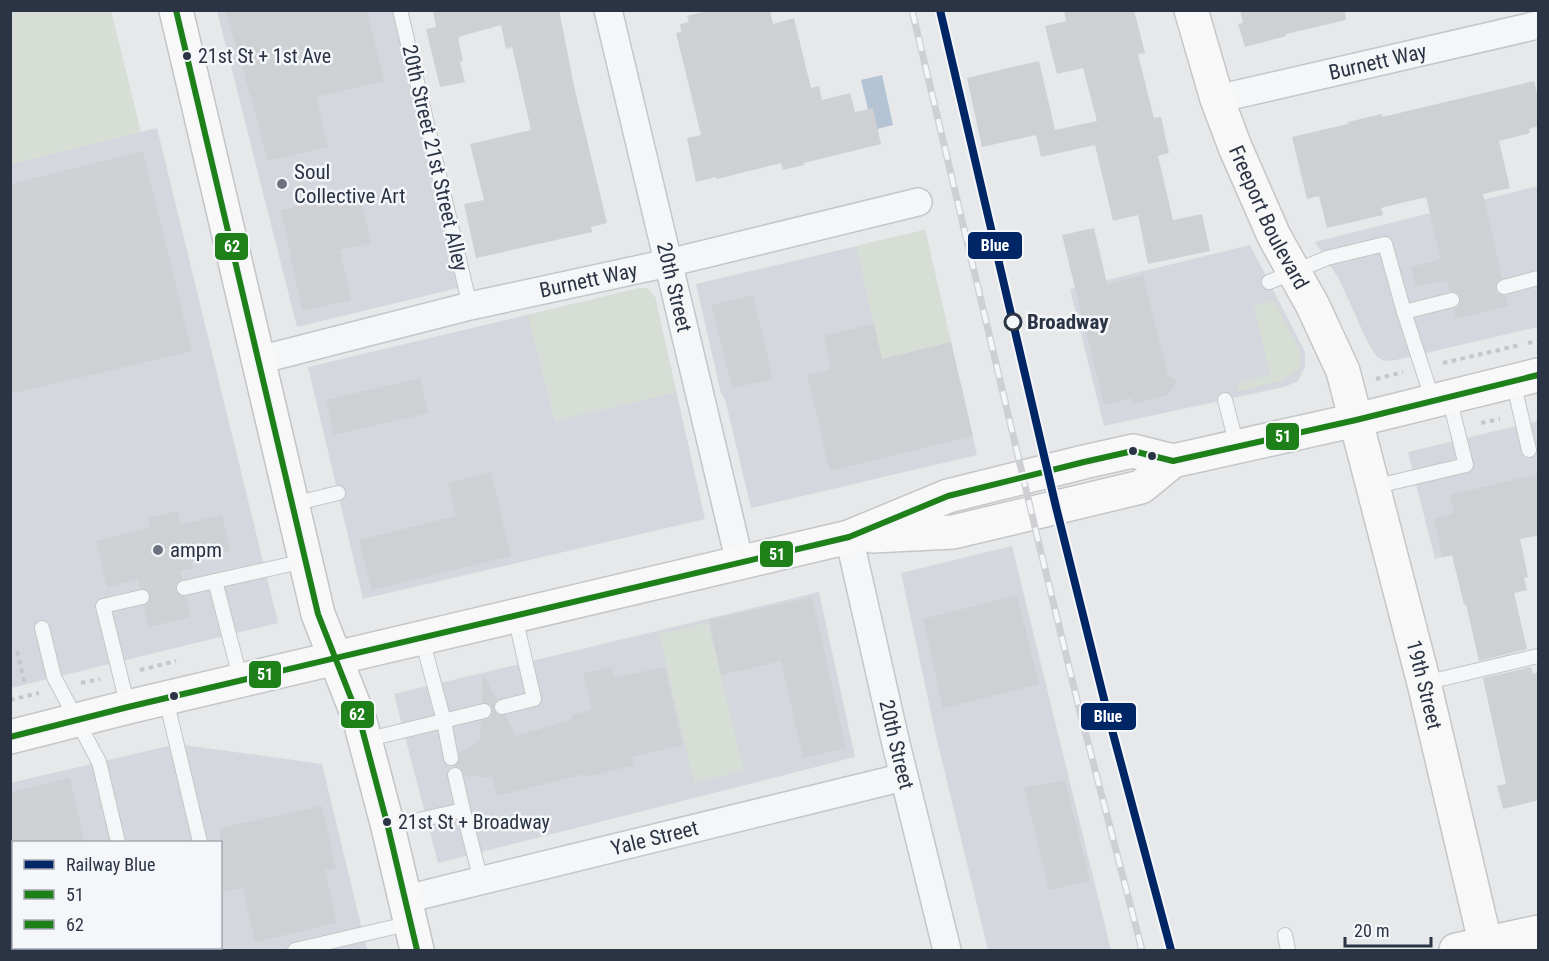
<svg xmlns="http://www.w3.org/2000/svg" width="1549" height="961" font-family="'Roboto Condensed',sans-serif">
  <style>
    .built { fill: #d4d7dd; fill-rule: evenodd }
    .green { fill: #d6ded6 }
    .water { fill: #b4c4d5 }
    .building { fill: #ced0d3 }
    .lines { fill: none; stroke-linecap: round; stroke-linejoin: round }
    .lane-casing { stroke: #c4c6c8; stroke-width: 16 }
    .street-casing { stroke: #c4c6c8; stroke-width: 30 }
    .secondary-casing { stroke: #c4c6c8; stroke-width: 36 }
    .primary-casing { stroke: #c2c5c8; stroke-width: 36 }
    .path { stroke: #c5c6ca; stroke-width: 4; stroke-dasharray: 4.5 4.5; stroke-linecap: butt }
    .lane { stroke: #f5f6f7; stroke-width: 14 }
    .street { stroke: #f5f6f7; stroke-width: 27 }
    .secondary { stroke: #f8f8f8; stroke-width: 33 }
    .primary { stroke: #f8f8f8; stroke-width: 33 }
    .rail-casing { stroke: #cecfd2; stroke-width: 7 }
    .rail { stroke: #f4f6f9; stroke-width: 4.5; stroke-dasharray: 14; stroke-linecap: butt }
    .bus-1-casing { stroke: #f4f6f9; stroke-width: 10 }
    .bus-2-casing { stroke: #f4f6f9; stroke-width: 10 }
    .bus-1 { stroke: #1e8019; stroke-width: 6 }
    .bus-2 { stroke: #1e8019; stroke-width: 6 }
    .rail-1-casing { stroke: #f4f6f9; stroke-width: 12 }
    .rail-1 { stroke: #002666; stroke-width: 8 }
    .bus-dot { fill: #2b3445; stroke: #f4f6f9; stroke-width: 2 }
    .poi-dot { fill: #6c737f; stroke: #f4f6f9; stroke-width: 2 }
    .stop-dot { fill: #f4f6f9; stroke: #2b3445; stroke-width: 3 }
    .labels { text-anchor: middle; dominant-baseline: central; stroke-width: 5; stroke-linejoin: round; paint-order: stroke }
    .bus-label { font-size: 20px; fill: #2b3445; stroke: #f4f6f9; text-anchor: start }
    .street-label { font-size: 21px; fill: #2b3445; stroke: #f4f6f9 }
    .poi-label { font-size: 21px; fill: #2b3445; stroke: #f4f6f9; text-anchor: start }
    .stop-label { font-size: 21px; font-weight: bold; fill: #2b3445; stroke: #f4f6f9; text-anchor: start }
    .line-badge { stroke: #f4f6f9; stroke-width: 2 }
    .badge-label { font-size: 16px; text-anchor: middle; font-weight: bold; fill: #fff }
  </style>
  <rect width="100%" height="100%" fill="#e6e8ea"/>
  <g class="built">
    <polygon points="217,11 400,11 466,286 297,327"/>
    <polygon points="157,128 278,623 11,688 10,164"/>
    <polygon points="1538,186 1538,327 1396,360 1385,361 1377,357 1368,343 1339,279 1315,242"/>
    <polygon points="925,230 977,455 751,508 725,399 721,393 696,284"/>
    <polygon points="1250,245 1305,352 1305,366 1298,381 1284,387 1104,426 1070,289"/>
    <polygon points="640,288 647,288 655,297 705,519 363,599 308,367"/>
    <polygon points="1538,421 1538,535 1435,559 1408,452"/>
    <polygon points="1012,546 1111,950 988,950 936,736 901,573"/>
    <polygon points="819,592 855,757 438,863 394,694"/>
    <path d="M177,744L322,764L367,950H11L10,783ZM14,842H220V948H14Z"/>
  </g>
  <g class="green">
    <polygon points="10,11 111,11 141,132 11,164"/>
    <polygon points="925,230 951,342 882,359 856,246"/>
    <polygon points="640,288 647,288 655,297 676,392 555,421 528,315"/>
    <polygon points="1274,301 1301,353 1299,369 1283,380 1239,391 1237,383 1270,375 1254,306"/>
    <polygon points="708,623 744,770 694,783 659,634"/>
  </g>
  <polygon class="water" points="882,75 893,125 873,130 861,80"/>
  <g class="building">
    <polygon points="225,10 367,10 384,81 316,97 328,147 267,161 255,111"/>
    <polygon points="433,10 559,10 574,86 607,223 591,227 592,232 476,258 464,204 484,200 470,144 531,130 512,47 506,49 501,25 458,37 463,61 460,62 465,82 440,87 426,29 436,27"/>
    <polygon points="710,10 770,10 773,24 794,18 811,88 819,86 822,100 850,93 855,112 873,108 881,144 804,163 804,165 783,170 781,163 717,179 716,177 696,182 687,138 701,135 676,33 681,32 680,24 689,22 687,16"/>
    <polygon points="1064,10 1134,10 1145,53 1138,54 1154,118 1161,117 1169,153 1158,156 1173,220 1202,214 1210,251 1148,264 1138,215 1113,221 1095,145 1041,157 1036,135 982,147 967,78 1000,70 1039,61 1055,130 1097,121 1083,68 1057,74 1045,26 1066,21"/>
    <polygon points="1240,10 1345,10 1346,20 1286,34 1286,36 1245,47 1238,24 1243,23"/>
    <polygon points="1534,81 1539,100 1539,126 1529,129 1530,133 1499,141 1510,188 1483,194 1502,278 1497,281 1495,289 1498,294 1506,296 1509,306 1456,319 1454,309 1459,306 1461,298 1458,293 1450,291 1447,280 1416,287 1411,267 1441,259 1426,197 1381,208 1383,215 1327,228 1319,196 1307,199 1292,137 1348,124 1348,122 1382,114 1382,117"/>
    <polygon points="143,151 192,351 10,394 10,184"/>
    <polygon points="360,193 371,243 340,250 351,300 302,311 281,210"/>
    <polygon points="1094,228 1107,284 1143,275 1168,374 1177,381 1168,395 1133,404 1131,398 1104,405 1062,235"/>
    <polygon points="753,295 773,379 732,388 711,305"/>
    <polygon points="874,324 882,359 951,342 973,436 830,471 807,375 831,369 824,336"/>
    <polygon points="420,378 428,413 334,435 326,400"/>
    <polygon points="491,472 511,556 372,590 359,540 456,516 448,483"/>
    <polygon points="1539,474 1539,535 1520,539 1528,577 1524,578 1527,590 1514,593 1527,649 1479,661 1466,604 1464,605 1452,555 1442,557 1434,518 1454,513 1450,495"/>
    <polygon points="178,511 181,525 222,515 230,551 191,561 193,568 180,571 182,579 176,585 175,591 181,596 187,597 191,617 149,627 144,606 150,600 149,591 140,588 138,579 107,587 96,541 150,527 148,518"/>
    <polygon points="1017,595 1039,684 943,708 923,619"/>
    <polygon points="812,597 846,748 803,758 781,661 721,675 709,620"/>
    <polygon points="612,667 614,678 665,667 683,745 632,757 634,765 586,777 585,774 497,796 492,777 464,776 461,768 454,766 459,761 459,753 480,741 481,721 490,718 492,714 491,705 482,702 483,675 497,700 494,704 493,710 499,715 505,715 516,736 573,719 572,715 592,710 583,673"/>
    <polygon points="1531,667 1533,674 1539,672 1539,800 1503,809 1497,786 1506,784 1483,678"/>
    <polygon points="70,778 85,843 10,843 10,792"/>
    <polygon points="1065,780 1090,881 1049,890 1024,788"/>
    <polygon points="322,806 336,868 325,870 337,923 255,942 243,888 223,892 220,881 220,828"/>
  </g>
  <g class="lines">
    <g class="lane-casing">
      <g id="lane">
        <polyline points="400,10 470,306"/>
        <polyline points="1269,282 1327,258 1385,244 1404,312 1433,401"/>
        <polyline points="1504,287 1538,278"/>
        <polyline points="1404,312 1452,300"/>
        <polyline points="1513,381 1529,450"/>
        <polyline points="1225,400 1237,446"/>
        <polyline points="1373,487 1466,465 1449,397"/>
        <polyline points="293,504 338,493"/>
        <polyline points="215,581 241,681"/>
        <polyline points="184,588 305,561"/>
        <polyline points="42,628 54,677 99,762 118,842"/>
        <polyline points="422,639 444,721 451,758"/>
        <polyline points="1424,683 1538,656"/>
        <polyline points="166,699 200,842"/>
        <polyline points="128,707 103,606 142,597"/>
        <polyline points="502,707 534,699 515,617"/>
        <polyline points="365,740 484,711"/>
        <polyline points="463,810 481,881"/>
        <polyline points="388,827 463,810 455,775"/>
        <polyline points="10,903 14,902"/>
        <polyline points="1285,935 1288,950"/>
        <polyline points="144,948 145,950"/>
        <polyline points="295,950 411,923"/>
      </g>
    </g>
    <g class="street-casing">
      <g id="street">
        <path id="s1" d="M608,10L740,563"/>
        <path id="s2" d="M1217,99L1538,25"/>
        <path id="s3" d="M259,360L470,306L668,263L918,202"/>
        <path id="s4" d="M849,537L896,744L947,950"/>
        <path id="s5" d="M406,899L904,777"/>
      </g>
    </g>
    <g class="secondary-casing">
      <g id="secondary">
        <path id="s6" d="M1191,10L1217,99L1235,147L1274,236L1313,306L1343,371L1424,683L1487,950"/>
        <polyline points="872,536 953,532 1141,487 1173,461"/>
        <polyline points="10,737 128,707 849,537 948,496 1084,462 1133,451 1173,461 1356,420 1538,375"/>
      </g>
    </g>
    <g class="primary-casing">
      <g id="primary">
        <polyline points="176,10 318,614 360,721 388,827 417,950"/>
        <polyline points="1456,950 1538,932"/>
      </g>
    </g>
    <g class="path">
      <polyline points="1528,343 1538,341"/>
      <polyline points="1443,363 1520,345"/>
      <polyline points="1376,379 1403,372"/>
      <polyline points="1481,423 1500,419"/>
      <polyline points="17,651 25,684"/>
      <polyline points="140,670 176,661"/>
      <polyline points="81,683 100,679"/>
      <polyline points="10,700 39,693"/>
    </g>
    <use href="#lane" class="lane"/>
    <use href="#street" class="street"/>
    <use href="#secondary" class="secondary"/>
    <use href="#primary" class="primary"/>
    <g class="rail-casing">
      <polyline id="rail" points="912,10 1038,540 1080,712 1142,950"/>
    </g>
    <use href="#rail" class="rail"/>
    <g class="bus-1-casing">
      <polyline id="bus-1" points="10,737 128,707 849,537 948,496 1084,462 1133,451 1173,461 1356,420 1538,375"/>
    </g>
    <g class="bus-2-casing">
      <polyline id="bus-2" points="176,10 318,614 360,721 388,827 417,950"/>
    </g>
    <use href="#bus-1" class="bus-1"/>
    <use href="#bus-2" class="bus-2"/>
    <g class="rail-1-casing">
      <polyline id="rail-1" points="940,10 1056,507 1108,715 1171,950"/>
    </g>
    <use href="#rail-1" class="rail-1"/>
  </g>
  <g class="bus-dot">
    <circle cx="187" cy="56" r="5"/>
    <circle cx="1133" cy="451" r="5"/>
    <circle cx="1152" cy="456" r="5"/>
    <circle cx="174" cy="696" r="5"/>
    <circle cx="387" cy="822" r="5"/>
  </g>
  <g class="poi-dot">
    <circle cx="282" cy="184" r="6"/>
    <circle cx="158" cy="550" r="6"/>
  </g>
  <circle class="stop-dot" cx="1013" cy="322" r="8"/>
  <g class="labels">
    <g class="bus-label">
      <text x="198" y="56">21st St + 1st Ave</text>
      <text x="398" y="822">21st St + Broadway</text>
    </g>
    <g class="street-label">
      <text stroke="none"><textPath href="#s2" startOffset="165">Burnett Way</textPath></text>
      <text transform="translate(435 158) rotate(77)">20th Street 21st Street Alley</text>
      <text stroke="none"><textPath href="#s6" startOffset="222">Freeport Boulevard</textPath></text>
      <text stroke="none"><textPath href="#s3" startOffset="339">Burnett Way</textPath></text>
      <text stroke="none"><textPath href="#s1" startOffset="285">20th Street</textPath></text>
      <text stroke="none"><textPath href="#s6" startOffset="717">19th Street</textPath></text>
      <text stroke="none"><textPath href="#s4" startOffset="213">20th Street</textPath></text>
      <text stroke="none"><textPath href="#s5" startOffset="256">Yale Street</textPath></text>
    </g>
    <g class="poi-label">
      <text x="294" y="172">Soul<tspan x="294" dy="24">Collective Art</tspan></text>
      <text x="170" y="550">ampm</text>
    </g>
    <g class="stop-label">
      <text x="1027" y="322">Broadway</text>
    </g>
  </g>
  <g class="line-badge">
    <rect x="967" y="231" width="56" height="29" rx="6" fill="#002666"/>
    <rect x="214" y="232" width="35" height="29" rx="6" fill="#1e8019"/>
    <rect x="1265" y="422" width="35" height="29" rx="6" fill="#1e8019"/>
    <rect x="759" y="540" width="35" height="28" rx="6" fill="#1e8019"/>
    <rect x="248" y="660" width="34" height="29" rx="6" fill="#1e8019"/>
    <rect x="340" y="700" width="35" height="29" rx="6" fill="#1e8019"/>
    <rect x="1080" y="702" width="57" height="29" rx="6" fill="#002666"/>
  </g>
  <g class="badge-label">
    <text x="995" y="251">Blue</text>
    <text x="232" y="252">62</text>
    <text x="1283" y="442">51</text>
    <text x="777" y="560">51</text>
    <text x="265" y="680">51</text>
    <text x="357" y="720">62</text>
    <text x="1108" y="722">Blue</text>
  </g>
  <rect width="1549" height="961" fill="none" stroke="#2b3445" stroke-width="24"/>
  <rect x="12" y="841" width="210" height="108" fill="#f4f6f9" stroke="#a4a8b1" stroke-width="1.5"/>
  <rect x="24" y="860" width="30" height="9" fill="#002666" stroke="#a4a8b1" stroke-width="1.5"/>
  <text x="66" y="871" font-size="18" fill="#2b3445">Railway Blue</text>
  <rect x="24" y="890" width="30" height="9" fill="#1e8019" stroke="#a4a8b1" stroke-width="1.5"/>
  <text x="66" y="901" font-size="18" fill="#2b3445">51</text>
  <rect x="24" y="920" width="30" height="9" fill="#1e8019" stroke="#a4a8b1" stroke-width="1.5"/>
  <text x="66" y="931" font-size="18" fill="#2b3445">62</text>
  <path d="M1345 937v9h86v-9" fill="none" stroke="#2b3445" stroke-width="3"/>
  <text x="1354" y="937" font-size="18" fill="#2b3445" stroke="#f4f6f9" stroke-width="4.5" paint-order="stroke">20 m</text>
</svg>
